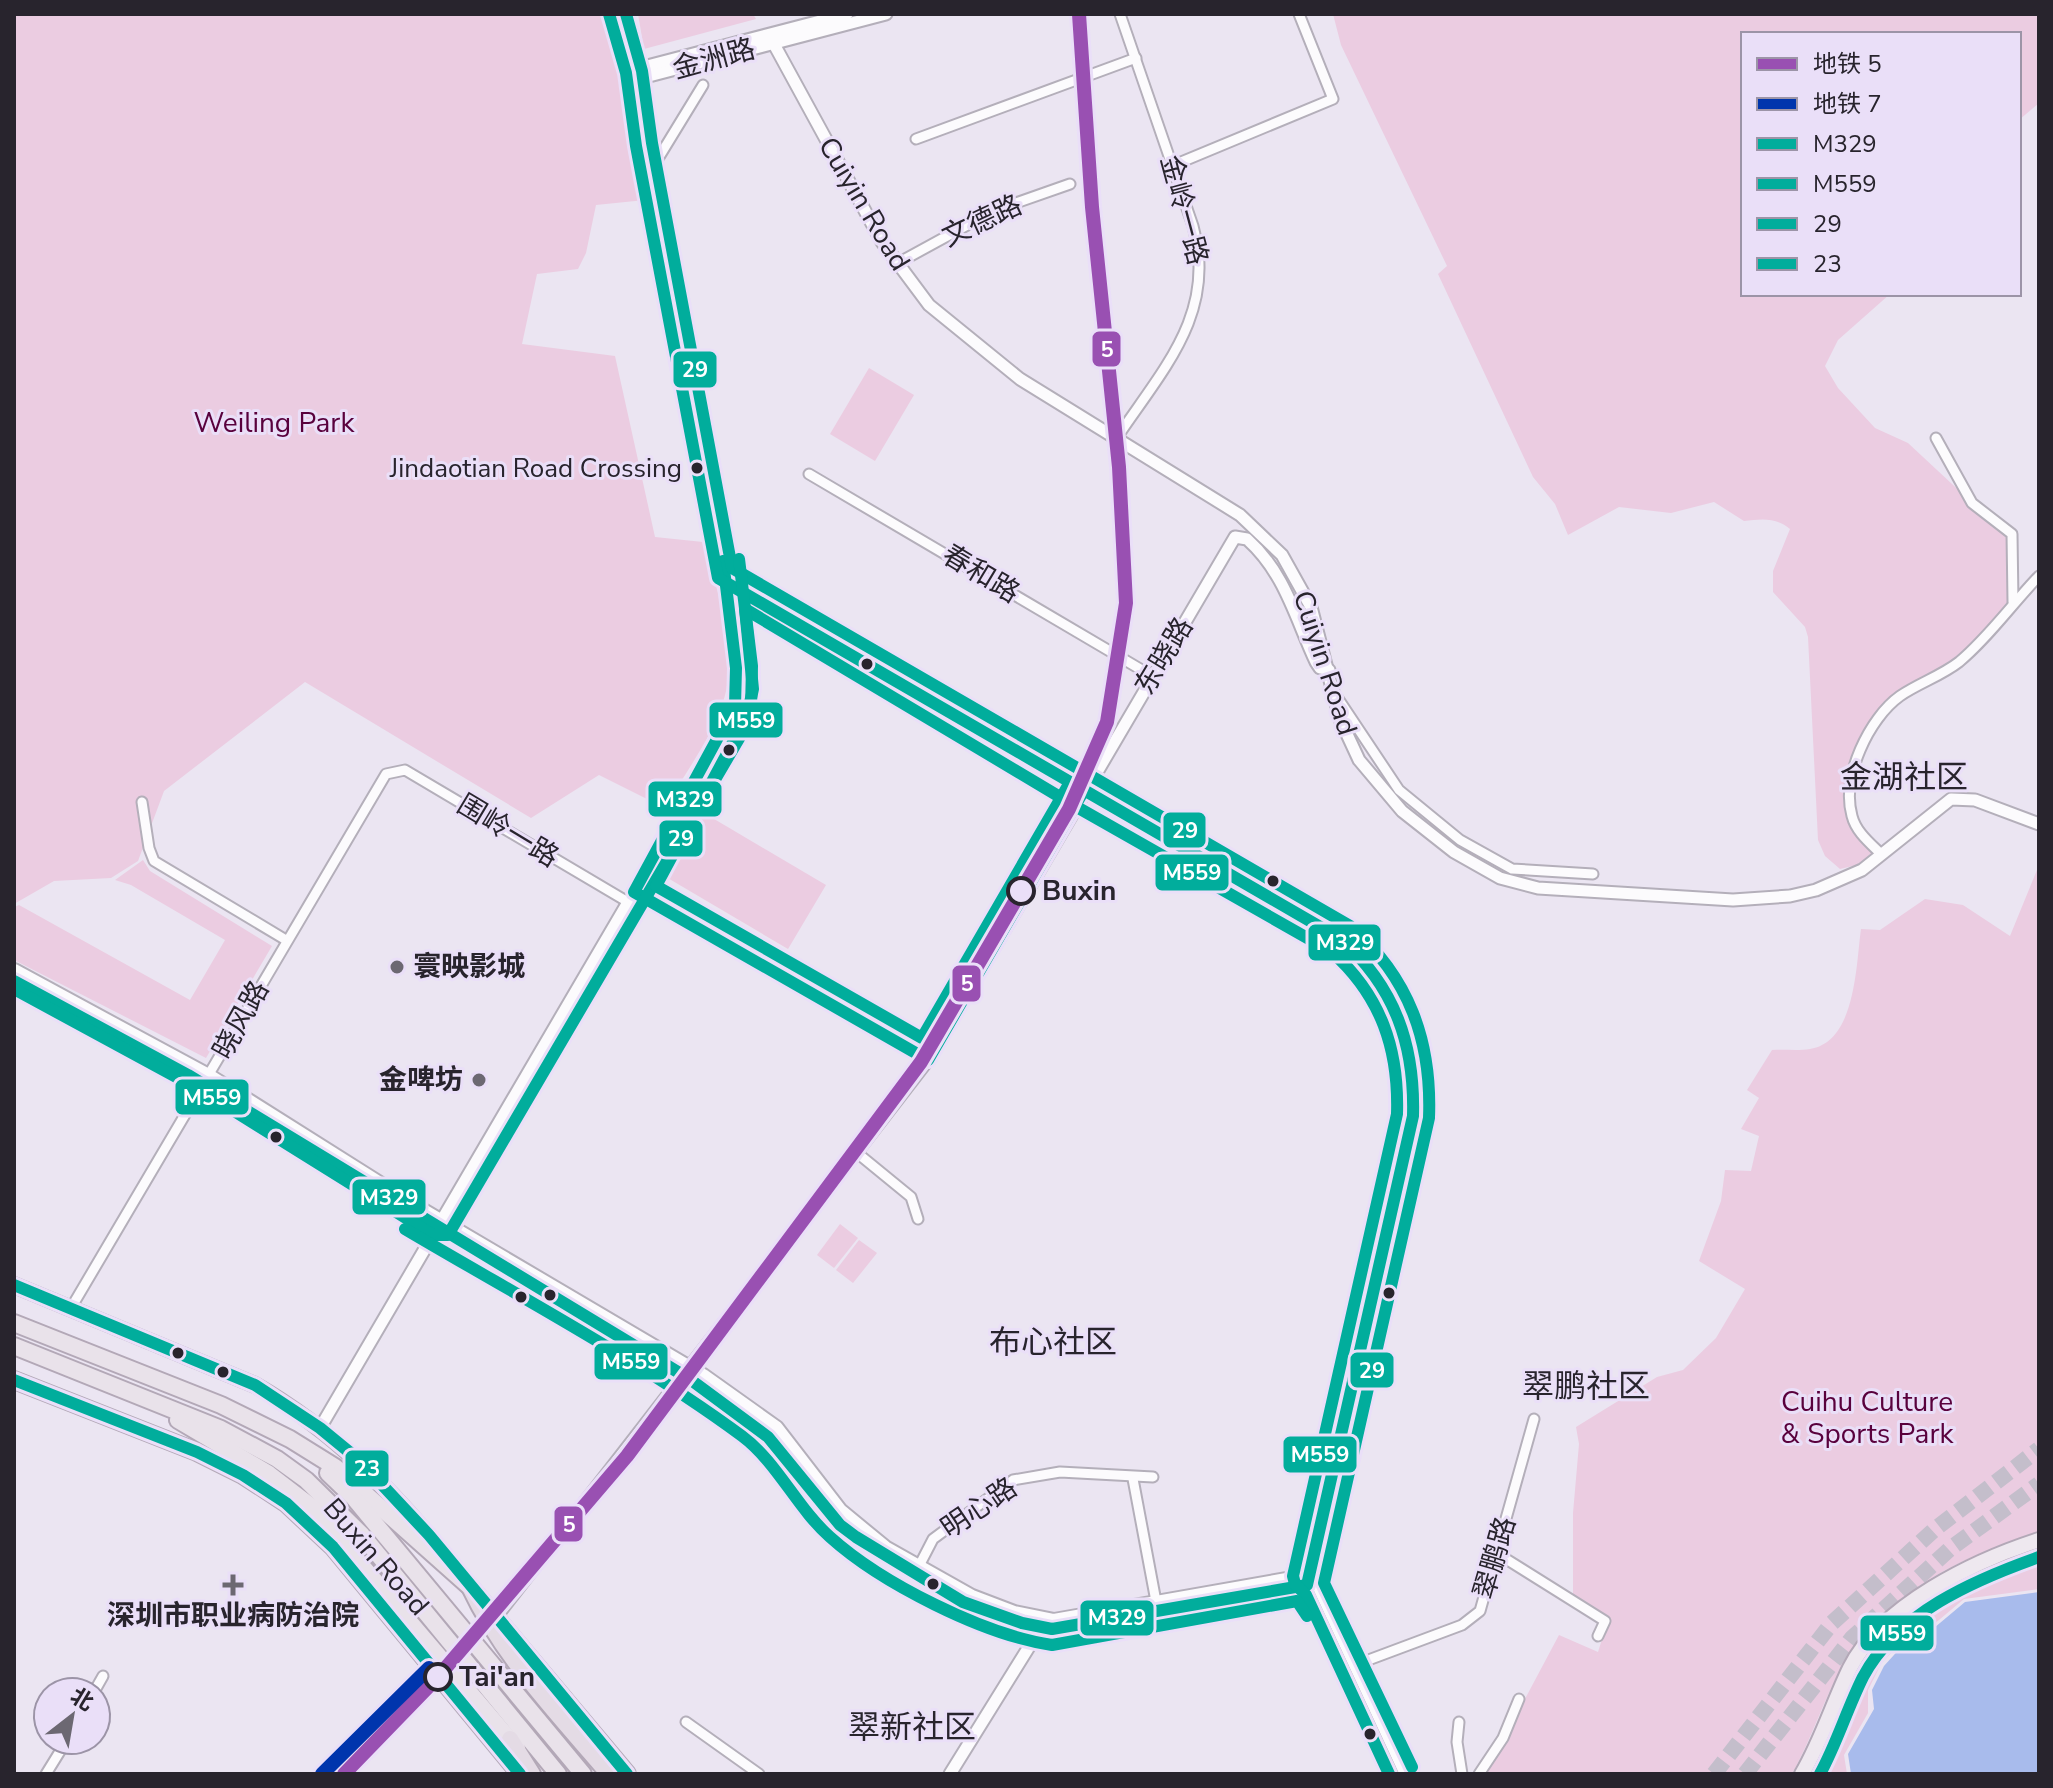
<svg xmlns="http://www.w3.org/2000/svg" width="2053" height="1788" font-family="'Nunito Sans','Noto Sans SC',sans-serif">
  <style>
    .green { fill: #ebcce1 }
    .water { fill: #a8bbec }
    .lines { fill: none; stroke-linecap: round; stroke-linejoin: round }
    .trunk-tunnel { stroke: #c4becb; stroke-width: 16; stroke-dasharray: 16 8; stroke-linecap: butt }
    .minor-casing { stroke: #b4afba; stroke-width: 13 }
    .tertiary-casing { stroke: #b4afba; stroke-width: 15 }
    .secondary-casing { stroke: #b4afba; stroke-width: 18 }
    .primary-casing { stroke: #b3a8b7; stroke-width: 18 }
    .trunk-casing { stroke: #b3a8b7; stroke-width: 20 }
    .motorway-casing { stroke: #b3a8b7; stroke-width: 20 }
    .minor { stroke: #fcfbfd; stroke-width: 9 }
    .tertiary { stroke: #fcfbfd; stroke-width: 11 }
    .secondary { stroke: #fcfbfd; stroke-width: 14 }
    .primary { stroke: #eee8ef; stroke-width: 14 }
    .trunk { stroke: #e9e2ea; stroke-width: 16 }
    .motorway { stroke: #e4dbe5; stroke-width: 16 }
    .bus-1-casing { stroke: #eadff8; stroke-width: 18 }
    .bus-2-casing { stroke: #eadff8; stroke-width: 18 }
    .bus-3-casing { stroke: #eadff8; stroke-width: 18 }
    .bus-4-casing { stroke: #eadff8; stroke-width: 18 }
    .bus-1 { stroke: #01ad9c; stroke-width: 12 }
    .bus-2 { stroke: #01ad9c; stroke-width: 12 }
    .bus-3 { stroke: #01ad9c; stroke-width: 12 }
    .bus-4 { stroke: #01ad9c; stroke-width: 12 }
    .metro-1-casing { stroke: #eadff8; stroke-width: 20 }
    .metro-2-casing { stroke: #eadff8; stroke-width: 20 }
    .metro-1 { stroke: #9950b2; stroke-width: 14 }
    .metro-2 { stroke: #0035ad; stroke-width: 14 }
    .bus-dot { fill: #28242d; stroke: #eadff8; stroke-width: 3 }
    .stop-dot { fill: #eadff8; stroke: #28242d; stroke-width: 4 }
    .poi-dot { fill: #6c6872; stroke: #eadff8; stroke-width: 3 }
    .labels { text-anchor: middle; dominant-baseline: central; stroke-width: 6; stroke-linejoin: round; paint-order: stroke }
    .bus-label { font-size: 26px; fill: #28242d; stroke: #eadff8; text-anchor: end }
    .street-label { font-size: 28px; fill: #28242d; stroke: #eadff8 }
    .park-label { font-size: 28px; fill: #59013d; stroke: #eadff8 }
    .stop-label { font-size: 28px; font-weight: bold; fill: #28242d; stroke: #eadff8; text-anchor: start }
    .poi-label { font-size: 28px; font-weight: bold; fill: #28242d; stroke: #eadff8; text-anchor: start }
    .quarter-label { font-size: 32px; fill: #28242d; stroke: #eadff8 }
    .line-badge { stroke: #eadff8; stroke-width: 3 }
    .badge-label { font-size: 22px; text-anchor: middle; font-weight: bold; fill: #fff }
  </style>
  <rect width="100%" height="100%" fill="#ebe5f2"/>
  <g class="green">
    <path d="M14,14L604,15L630,109L645,200L596,205L586,253L578,269L537,274L522,344L615,356L655,537L703,542C717,585 738,654 724,699C713,737 684,774 665,808L599,775L531,818L305,682L164,791L138,861L111,878L54,881L14,904Z"/>
    <polygon points="638,14 753,14 756,19 644,49"/>
    <path d="M1333,14H2039V103L2019,120V34H1743V294H1890L1838,340L1825,366L1838,388L1875,428L1908,443L1981,511L2009,528L2013,602L1968,654L1884,710L1857,757L1851,813L1874,851L1857,865L1840,869L1825,856L1818,840L1808,637L1805,627L1773,592V571L1790,529C1776,517 1761,519 1744,521L1714,502L1671,513L1619,507L1568,535L1555,504L1533,477L1438,274L1447,266L1341,45Z"/>
    <polygon points="869,368 914,395 875,461 830,434"/>
    <polygon points="704,813 826,885 788,949 666,877"/>
    <polygon points="143,860 150,871 272,946 206,1058 14,960 14,907 19,905 190,1000 225,940 131,885 115,880"/>
    <path d="M2039,865V1531C1966,1556 1883,1592 1844,1663C1824,1698 1812,1738 1792,1774H1484L1505,1744L1511,1725L1559,1635L1598,1652L1609,1617L1573,1596V1513L1579,1444L1576,1427L1657,1377L1683,1370L1716,1338L1745,1289L1699,1261L1721,1201L1725,1170L1751,1171L1759,1136L1741,1129L1759,1098L1747,1090L1772,1050C1784,1049 1798,1051 1810,1049C1856,1042 1856,964 1861,929L1880,930L1925,899L1963,905L2010,936Z"/>
    <polygon points="840,1224 858,1238 834,1268 817,1255"/>
    <polygon points="859,1240 877,1253 853,1283 836,1270"/>
    <path d="M2039,1549V1589L1964,1599L1933,1625L1902,1641L1881,1664L1868,1690V1713L1844,1755L1847,1774H1812C1828,1743 1840,1709 1858,1679C1898,1611 1967,1576 2039,1549Z"/>
  </g>
  <polygon class="water" points="2039,1592 2039,1774 1851,1774 1848,1754 1874,1709 1872,1690 1884,1666 1903,1645 1934,1628 1965,1602"/>
  <g class="lines">
    <g class="trunk-tunnel">
      <polyline points="1714,1774 1832,1623 1935,1529 2039,1449"/>
      <polyline points="1745,1774 1852,1638 1951,1548 2039,1484"/>
    </g>
    <g class="minor-casing">
      <g id="minor">
        <polyline points="916,139 1136,58"/>
        <polyline points="1174,165 1333,99 1299,14"/>
        <polyline points="648,175 703,85"/>
        <polyline points="896,264 993,211 1070,184"/>
        <polyline points="1936,438 1972,503 2012,534 2013,602"/>
        <path d="M1116,439C1162,370 1218,313 1193,226L1120,14"/>
        <polyline points="809,474 1152,676"/>
        <polyline points="1335,694 1399,790 1460,840 1512,869 1593,874"/>
        <polyline points="142,802 149,848 154,861 286,940"/>
        <path d="M1881,854C1870,843 1856,832 1852,816C1841,777 1869,718 1900,696C1919,683 1941,676 1959,662C1988,638 2012,604 2039,576"/>
        <polyline points="634,892 928,1060"/>
        <polyline points="856,1152 911,1197 918,1219"/>
        <polyline points="71,1308 386,774 405,770 628,902"/>
        <polyline points="1133,1479 1158,1612"/>
        <polyline points="1498,1554 1605,1621 1598,1636"/>
        <polyline points="918,1568 933,1539 1013,1480 1060,1472 1153,1477"/>
        <polyline points="1355,1665 1462,1625 1480,1611 1534,1419"/>
        <polyline points="94,1692 103,1676"/>
        <polyline points="686,1722 759,1774"/>
        <polyline points="1459,1722 1457,1742 1462,1774"/>
        <polyline points="46,1774 67,1740"/>
        <polyline points="1479,1774 1503,1738 1519,1699"/>
      </g>
    </g>
    <g class="tertiary-casing">
      <g id="tertiary">
        <path d="M609,14L626,73L636,146L718,578L1341,939C1396,981 1418,1048 1413,1116L1307,1585"/>
        <polyline points="769,35 882,242 929,305 1020,379 1240,515 1282,555 1311,607 1340,719 1359,760 1402,811 1454,852 1500,878 1538,888 1733,900 1790,896 1816,890 1862,870 1951,799 1975,800 2039,824"/>
        <polyline points="628,71 847,14"/>
        <polyline points="630,75 649,76 886,14"/>
        <polyline points="320,1428 634,892 735,706 736,668 726,576 650,172 634,55 623,14"/>
        <path d="M495,1618L928,1060L1235,537L1247,539C1285,573 1295,617 1316,662L1320,668L1329,670"/>
        <polyline points="339,1774 441,1676"/>
        <polyline points="950,1774 1045,1621"/>
      </g>
    </g>
    <g class="secondary-casing">
      <g id="secondary">
        <polyline points="14,971 210,1077 413,1205 703,1376 776,1428 840,1511 885,1548 972,1597 1014,1613 1054,1621 1309,1576 1319,1585 1407,1774"/>
        <polyline points="669,1367 762,1432 825,1506"/>
      </g>
    </g>
    <g class="primary-casing">
      <g id="primary">
        <path d="M14,1285L255,1385C333,1430 394,1492 450,1562"/>
        <path d="M1802,1774C1822,1740 1833,1703 1850,1668C1882,1605 1974,1561 2039,1540"/>
      </g>
    </g>
    <g class="trunk-casing">
      <g id="trunk">
        <polyline points="14,1323 221,1405 290,1439 335,1467 470,1587 627,1774"/>
        <polyline points="14,1346 221,1429 277,1459 306,1480 362,1535 558,1774"/>
        <polyline points="14,1380 197,1452 243,1475 286,1503 333,1547 520,1774"/>
        <polyline points="178,1420 269,1474 312,1507 517,1748"/>
        <polyline points="328,1473 353,1497 583,1774"/>
      </g>
    </g>
    <g class="motorway-casing">
      <g id="motorway">
        <path d="M470,1587C504,1659 558,1714 609,1774"/>
        <polyline points="510,1739 532,1774"/>
      </g>
    </g>
    <use href="#minor" class="minor"/>
    <use href="#tertiary" class="tertiary"/>
    <use href="#secondary" class="secondary"/>
    <use href="#primary" class="primary"/>
    <use href="#trunk" class="trunk"/>
    <use href="#motorway" class="motorway"/>
    <g class="bus-1-casing">
      <g id="bus-1">
        <polyline points="723,561 736,668 735,706 634,892 928,1060 1083,792"/>
        <path d="M14,981L188,1075L691,1380L768,1437L840,1525L856,1537L963,1602L1022,1623L1052,1629L1307,1585L1413,1116C1415,1045 1395,987 1341,939L718,578L636,146L626,73L609,14"/>
      </g>
    </g>
    <g class="bus-2-casing">
      <g id="bus-2">
        <path d="M14,989L202,1091L433,1235H448L744,730L753,689L745,609L1075,806L1332,952C1381,996 1399,1049 1397,1114L1293,1576L1295,1584L1306,1595L1389,1774"/>
        <path d="M405,1229C518,1296 636,1358 742,1436C777,1462 797,1508 830,1537C881,1583 984,1635 1052,1645L1297,1601L1307,1616"/>
        <path d="M1820,1774C1837,1743 1847,1709 1863,1677C1897,1613 1974,1580 2039,1557"/>
      </g>
    </g>
    <g class="bus-3-casing">
      <g id="bus-3">
        <path d="M626,14L642,71L652,143L732,568L1350,926C1409,977 1432,1041 1429,1118L1324,1583L1412,1767"/>
        <polyline points="739,559 752,666 751,709 656,886 922,1038 1069,784"/>
      </g>
    </g>
    <g class="bus-4-casing">
      <g id="bus-4">
        <polyline points="14,1285 255,1385 320,1428 359,1460 429,1535 627,1774"/>
        <polyline points="14,1380 197,1452 243,1475 286,1503 333,1547 520,1774"/>
      </g>
    </g>
    <use href="#bus-1" class="bus-1"/>
    <use href="#bus-2" class="bus-2"/>
    <use href="#bus-3" class="bus-3"/>
    <use href="#bus-4" class="bus-4"/>
    <g class="metro-1-casing">
      <polyline id="metro-1" points="344,1774 437,1678 627,1456 921,1062 1069,809 1107,722 1126,603 1119,467 1092,207 1079,14"/>
    </g>
    <g class="metro-2-casing">
      <polyline id="metro-2" points="322,1774 429,1668"/>
    </g>
    <use href="#metro-1" class="metro-1"/>
    <use href="#metro-2" class="metro-2"/>
  </g>
  <g class="bus-dot">
    <circle cx="697" cy="468" r="7"/>
    <circle cx="867" cy="664" r="7"/>
    <circle cx="729" cy="750" r="7"/>
    <circle cx="1273" cy="881" r="7"/>
    <circle cx="276" cy="1137" r="7"/>
    <circle cx="1389" cy="1293" r="7"/>
    <circle cx="550" cy="1295" r="7"/>
    <circle cx="521" cy="1297" r="7"/>
    <circle cx="178" cy="1353" r="7"/>
    <circle cx="223" cy="1372" r="7"/>
    <circle cx="933" cy="1584" r="7"/>
    <circle cx="1370" cy="1734" r="7"/>
  </g>
  <g class="stop-dot">
    <circle cx="1021" cy="891" r="13"/>
    <circle cx="438" cy="1677" r="13"/>
  </g>
  <g class="poi-dot">
    <circle cx="397" cy="967" r="8"/>
    <circle cx="479" cy="1080" r="8"/>
    <path d="M229 1573h8v8h8v8h-8v8h-8v-8h-8v-8h8z"/>
  </g>
  <g class="labels">
    <g class="bus-label">
      <text x="682" y="468">Jindaotian Road Crossing</text>
    </g>
    <g class="street-label">
      <text transform="translate(714 59) rotate(-15)">金洲路</text>
      <text transform="translate(864 204) rotate(59)">Cuiyin Road</text>
      <text transform="translate(1184 210) rotate(75)">金岭一路</text>
      <text transform="translate(982 221) rotate(-25)">文德路</text>
      <text transform="translate(981 574) rotate(31)">春和路</text>
      <text transform="translate(1164 656) rotate(-59)">东晓路</text>
      <text transform="translate(1325 663) rotate(72)">Cuiyin Road</text>
      <text transform="translate(508 831) rotate(31)">围岭一路</text>
      <text transform="translate(241 1020) rotate(-61)">晓风路</text>
      <text transform="translate(979 1508) rotate(-34)">明心路</text>
      <text transform="translate(376 1557) rotate(49)">Buxin Road</text>
      <text transform="translate(1495 1558) rotate(-74)">翠鹏路</text>
    </g>
    <g class="park-label">
      <text x="274" y="423">Weiling Park</text>
      <text x="1867" y="1402">Cuihu Culture<tspan x="1867" dy="32">&amp; Sports Park</tspan></text>
    </g>
    <g class="stop-label">
      <text x="1042" y="891">Buxin</text>
      <text x="459" y="1677">Tai'an</text>
    </g>
    <g class="poi-label">
      <text x="413" y="967">寰映影城</text>
      <text x="463" y="1080" text-anchor="end">金啤坊</text>
      <text x="233" y="1616" text-anchor="middle">深圳市职业病防治院</text>
    </g>
    <g class="quarter-label">
      <text x="1904" y="777">金湖社区</text>
      <text x="1053" y="1342">布心社区</text>
      <text x="1586" y="1386">翠鹏社区</text>
      <text x="912" y="1727">翠新社区</text>
    </g>
  </g>
  <g class="line-badge">
    <rect x="1091" y="330" width="31" height="38" rx="8" fill="#9950b2"/>
    <rect x="672" y="350" width="46" height="39" rx="8" fill="#01ad9c"/>
    <rect x="708" y="701" width="76" height="38" rx="8" fill="#01ad9c"/>
    <rect x="647" y="780" width="76" height="38" rx="8" fill="#01ad9c"/>
    <rect x="1162" y="811" width="45" height="38" rx="8" fill="#01ad9c"/>
    <rect x="658" y="819" width="46" height="39" rx="8" fill="#01ad9c"/>
    <rect x="1154" y="853" width="76" height="39" rx="8" fill="#01ad9c"/>
    <rect x="1307" y="923" width="75" height="39" rx="8" fill="#01ad9c"/>
    <rect x="951" y="964" width="31" height="39" rx="8" fill="#9950b2"/>
    <rect x="174" y="1078" width="76" height="38" rx="8" fill="#01ad9c"/>
    <rect x="351" y="1178" width="76" height="38" rx="8" fill="#01ad9c"/>
    <rect x="593" y="1342" width="76" height="39" rx="8" fill="#01ad9c"/>
    <rect x="1349" y="1351" width="46" height="38" rx="8" fill="#01ad9c"/>
    <rect x="1282" y="1435" width="76" height="39" rx="8" fill="#01ad9c"/>
    <rect x="344" y="1449" width="46" height="39" rx="8" fill="#01ad9c"/>
    <rect x="553" y="1505" width="31" height="38" rx="8" fill="#9950b2"/>
    <rect x="1079" y="1599" width="76" height="38" rx="8" fill="#01ad9c"/>
    <rect x="1859" y="1614" width="76" height="38" rx="8" fill="#01ad9c"/>
  </g>
  <g class="badge-label">
    <text x="1107" y="357">5</text>
    <text x="695" y="377">29</text>
    <text x="746" y="728">M559</text>
    <text x="685" y="807">M329</text>
    <text x="1185" y="838">29</text>
    <text x="681" y="846">29</text>
    <text x="1192" y="880">M559</text>
    <text x="1345" y="950">M329</text>
    <text x="967" y="991">5</text>
    <text x="212" y="1105">M559</text>
    <text x="389" y="1205">M329</text>
    <text x="631" y="1369">M559</text>
    <text x="1372" y="1378">29</text>
    <text x="1320" y="1462">M559</text>
    <text x="367" y="1476">23</text>
    <text x="569" y="1532">5</text>
    <text x="1117" y="1625">M329</text>
    <text x="1897" y="1641">M559</text>
  </g>
  <rect width="2053" height="1788" fill="none" stroke="#28242d" stroke-width="32"/>
  <rect x="1741" y="32" width="280" height="264" fill="#eadff8" stroke="#9c94a7" stroke-width="2"/>
  <rect x="1757" y="58" width="40" height="12" fill="#9950b2" stroke="#9c94a7" stroke-width="2"/>
  <text x="1813" y="72" font-size="24" fill="#28242d">地铁 5</text>
  <rect x="1757" y="98" width="40" height="12" fill="#0035ad" stroke="#9c94a7" stroke-width="2"/>
  <text x="1813" y="112" font-size="24" fill="#28242d">地铁 7</text>
  <rect x="1757" y="138" width="40" height="12" fill="#01ad9c" stroke="#9c94a7" stroke-width="2"/>
  <text x="1813" y="152" font-size="24" fill="#28242d">M329</text>
  <rect x="1757" y="178" width="40" height="12" fill="#01ad9c" stroke="#9c94a7" stroke-width="2"/>
  <text x="1813" y="192" font-size="24" fill="#28242d">M559</text>
  <rect x="1757" y="218" width="40" height="12" fill="#01ad9c" stroke="#9c94a7" stroke-width="2"/>
  <text x="1813" y="232" font-size="24" fill="#28242d">29</text>
  <rect x="1757" y="258" width="40" height="12" fill="#01ad9c" stroke="#9c94a7" stroke-width="2"/>
  <text x="1813" y="272" font-size="24" fill="#28242d">23</text>
  <g transform="translate(72 1716) rotate(31)"><circle r="38" fill="#eadff8" stroke="#9c94a7" stroke-width="2"/>
  <path d="M0-6L14 30L0 20L-14 30Z" fill="#6c6872"/>
  <text y="-12" font-size="22" font-weight="bold" text-anchor="middle" fill="#28242d">北</text>
  </g>
</svg>
